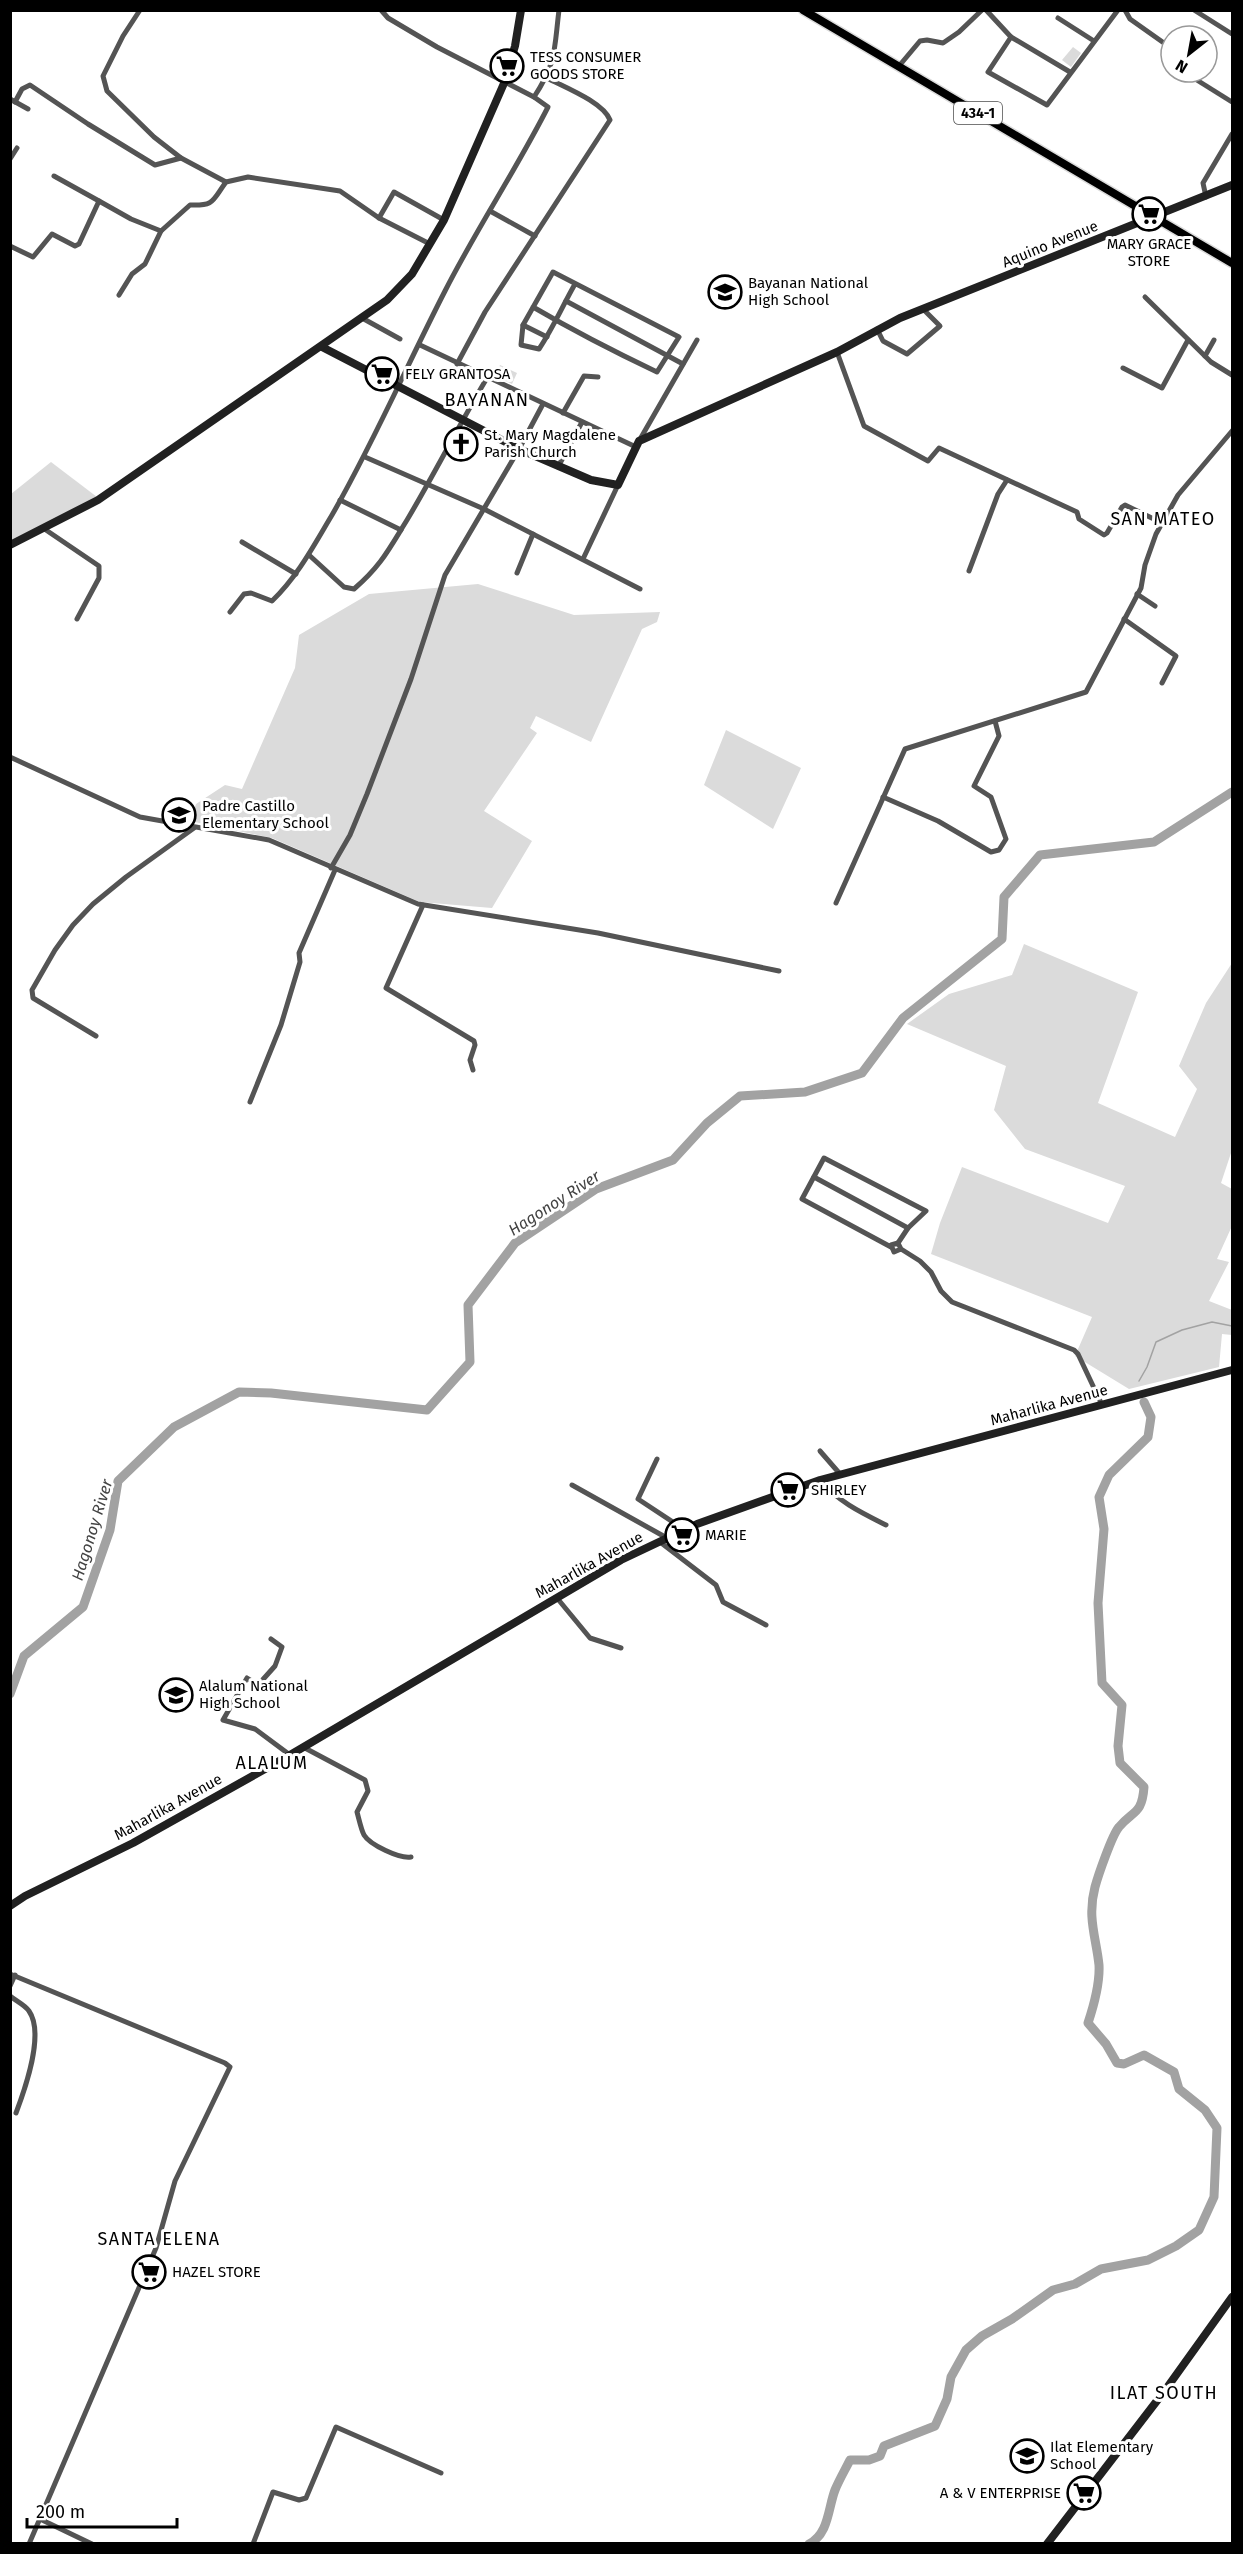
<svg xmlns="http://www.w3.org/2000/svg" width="1243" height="2554" font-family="'Fira Sans',sans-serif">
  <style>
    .green { fill: #dbdbdb }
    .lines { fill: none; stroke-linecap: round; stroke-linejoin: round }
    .stream { stroke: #a2a2a2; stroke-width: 1.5 }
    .river { stroke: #a2a2a2; stroke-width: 9 }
    .primary-casing { stroke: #dbdbdb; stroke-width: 11 }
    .street { stroke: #545454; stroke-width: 5 }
    .secondary { stroke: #212121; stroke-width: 8 }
    .primary { stroke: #000; stroke-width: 8 }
    .labels { text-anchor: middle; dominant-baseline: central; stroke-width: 6; stroke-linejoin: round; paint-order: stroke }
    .shield { fill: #fff; stroke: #4c4c4c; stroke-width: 1.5 }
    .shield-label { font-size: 14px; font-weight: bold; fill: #000 }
    .poi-label { font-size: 15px; fill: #000; stroke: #fff; text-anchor: start }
    .street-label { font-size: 15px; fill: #000; stroke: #fff }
    .water-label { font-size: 16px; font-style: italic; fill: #434343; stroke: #fff }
    .quarter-label { font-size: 18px; letter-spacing: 1.5px; fill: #000; stroke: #fff }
  </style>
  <rect width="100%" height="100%" fill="#fff"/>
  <g class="green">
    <polygon points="1073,47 1081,53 1071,67 1062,60"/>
    <polygon points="500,365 517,373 512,384 495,376"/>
    <polygon points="51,462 97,497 11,541 11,494"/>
    <polygon points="478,584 574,615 660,612 657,622 642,629 591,742 536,716 530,728 537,733 484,811 532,841 492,908 420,902 272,838 190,821 196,804 225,785 242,789 295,668 299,635 369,594"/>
    <polygon points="726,730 801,768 773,829 704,785"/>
    <polygon points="1024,944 1138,992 1098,1103 1175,1137 1197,1089 1179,1066 1206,1003 1232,963 1232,1150 1221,1183 1232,1189 1232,1226 1217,1259 1229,1262 1209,1301 1232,1310 1232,1335 1222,1334 1219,1367 1129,1389 1075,1356 1092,1317 931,1254 940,1223 962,1167 1108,1223 1125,1186 1025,1149 994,1110 1006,1066 907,1024 949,994 1012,975"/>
  </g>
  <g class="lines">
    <g class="stream">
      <polyline points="1232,1161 1232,1179"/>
      <polyline points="1139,1381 1147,1367 1156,1342 1182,1330 1212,1322 1232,1326"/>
    </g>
    <g class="river">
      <polyline points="10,1694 24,1656 83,1607 110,1530 118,1481 174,1427 239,1392 271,1393 427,1410 470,1362 468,1305 515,1243 596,1189 673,1160 707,1123 740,1096 805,1092 862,1073 903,1018 1002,939 1004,897 1040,855 1154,842 1232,792"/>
      <path d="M809,2544C829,2534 828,2508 835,2490C839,2480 845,2470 850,2460H869L880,2456L884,2446L935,2426L947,2399L951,2377L966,2350L982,2336L1012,2319L1053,2290L1075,2284L1101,2269L1148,2260L1176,2246L1199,2230L1214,2197L1217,2128L1205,2110L1179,2089L1174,2072L1144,2055L1124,2064L1117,2063L1106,2044L1088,2023C1094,2005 1100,1984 1099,1965C1096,1937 1087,1917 1095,1887C1098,1876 1112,1835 1119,1827C1133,1810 1142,1815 1144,1787L1120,1763L1118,1746L1122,1705L1102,1683L1098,1603L1104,1529L1099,1497L1109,1475L1148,1437L1151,1417L1144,1402"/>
    </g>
    <g class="primary-casing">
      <polyline id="primary" points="803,10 1232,263"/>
    </g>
    <g class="street">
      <polyline points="140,10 123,36 103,76 107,91 154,137 181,158 226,182"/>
      <polyline points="381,10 388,18 437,47 534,97"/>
      <polyline points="986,10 1011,37"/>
      <polyline points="1125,10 1130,19 1171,48"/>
      <polyline points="1194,10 1232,34"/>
      <polyline points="1058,18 1094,41"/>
      <polyline points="899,66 920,41 927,40 943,43 959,32 982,10"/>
      <polyline points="1070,72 1011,37 988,72 1047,105 1118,10"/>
      <polyline points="1184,72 1232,102"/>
      <polyline points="10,99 28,109"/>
      <polyline points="15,102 22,89 30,85 88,124 155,165 181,158"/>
      <polyline points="10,159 17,148"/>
      <polyline points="54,176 99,201"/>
      <polyline points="1206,197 1203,183 1232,134"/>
      <polyline points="490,211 535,236"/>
      <polyline points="379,218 394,192 444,220"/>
      <path d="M10,246L33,257L52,234L75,246L79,244L99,201L131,219L161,231L190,205C215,206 212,201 226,182L248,177L340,191L379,218L430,244"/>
      <polyline points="119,295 132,274 145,264 161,231"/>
      <polyline points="1145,297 1211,362 1232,375"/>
      <polyline points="566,301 683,364"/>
      <path d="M533,307C574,331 615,352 657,372L679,337L553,272L523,325L521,345L539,349C553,328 563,305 575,284"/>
      <polyline points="362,318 400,339"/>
      <polyline points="523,325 547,337"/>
      <polyline points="877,329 883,341 907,354 940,326 923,309"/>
      <polyline points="420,345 636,447"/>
      <polyline points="837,352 864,426 928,461 939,448 1077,512 1079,519 1104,535 1107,533 1122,507 1125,505 1162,523"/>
      <polyline points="1205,356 1214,340"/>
      <path d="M457,364L485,312L610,120C603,102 564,87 547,78"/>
      <polyline points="1123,368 1162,388 1188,340"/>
      <polyline points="563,413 584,376 598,377"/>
      <polyline points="639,441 697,340"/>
      <polyline points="365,457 484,509 640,589"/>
      <polyline points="558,467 582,422"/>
      <polyline points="340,500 401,530"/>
      <polyline points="43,528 99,566 99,578 77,619"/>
      <polyline points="242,542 296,574"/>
      <path d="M309,555L344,587L354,589C381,566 389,549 407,520C435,473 459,425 487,378"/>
      <polyline points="583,559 618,485"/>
      <polyline points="969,571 998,494 1007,480"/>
      <polyline points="517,573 533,534"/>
      <polyline points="1137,594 1155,606"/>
      <path d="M230,612L244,594L251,593L272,601C298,576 314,545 332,515C374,442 407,365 445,291C477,228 516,170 548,107L534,97C557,62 554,50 559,10"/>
      <polyline points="1124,619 1176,656 1162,683"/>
      <polyline points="10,757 140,817 269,840 418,904 598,933 779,971"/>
      <polyline points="883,797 938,821 991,852 999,850 1006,839 991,797 974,786 999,736 995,721"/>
      <polyline points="331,868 350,835 367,794 411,679 445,575 519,449 543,404"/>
      <polyline points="836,903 905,749 1086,692 1141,588 1145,565 1156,534 1178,495 1232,431"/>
      <polyline points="423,905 386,988 474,1041 475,1045 470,1060 473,1070"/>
      <polyline points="96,1036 33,998 32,990 55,950 73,925 93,904 126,877 194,828"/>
      <polyline points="250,1102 281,1025 300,962 299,953 335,870"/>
      <polyline points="814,1177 908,1228"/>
      <polyline points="891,1247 802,1199 824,1158 926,1211 908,1228 898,1243"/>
      <polyline points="901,1249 894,1252 891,1245 898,1243 901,1249 920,1261 931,1272 941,1291 952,1302 1074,1350 1078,1354 1102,1405"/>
      <polyline points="820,1451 840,1474"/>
      <polyline points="657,1459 638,1499 685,1530"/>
      <path d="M820,1480C837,1501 862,1513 886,1525"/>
      <polyline points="572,1485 667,1538"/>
      <polyline points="660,1542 716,1585 723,1602 766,1625"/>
      <polyline points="557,1598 590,1638 621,1648"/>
      <polyline points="271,1639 282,1647 275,1666 258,1685 247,1678 223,1720 255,1729 290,1755"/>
      <path d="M303,1747L365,1780L368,1791L357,1812C359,1819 361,1829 364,1835C370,1845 400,1859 411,1857"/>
      <polyline points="10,1974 225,2063 230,2067 175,2181 156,2248 29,2544"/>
      <polyline points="10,1986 15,1975"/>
      <path d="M10,1996C16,2001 25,2005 29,2011C45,2034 25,2089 16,2113"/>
      <polyline points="40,2519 92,2544"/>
      <polyline points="253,2544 273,2492 299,2500 306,2498 336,2427 441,2473"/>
    </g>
    <g class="secondary">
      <polyline points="322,347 519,449 591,480 618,485 639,441 837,352 900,318 1232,185"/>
      <polyline points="10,545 98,500 387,300 412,274 444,220 505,81 515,46 521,10"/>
      <polyline points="10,1906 25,1896 133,1843 290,1755 621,1560 697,1524 820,1480 1232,1370"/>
      <polyline points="1047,2544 1166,2389 1232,2297"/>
    </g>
    <use href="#primary" class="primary"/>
  </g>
  <defs>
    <g id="supermarket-ring" transform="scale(1.725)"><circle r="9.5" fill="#fff" stroke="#000" stroke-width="1.5"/><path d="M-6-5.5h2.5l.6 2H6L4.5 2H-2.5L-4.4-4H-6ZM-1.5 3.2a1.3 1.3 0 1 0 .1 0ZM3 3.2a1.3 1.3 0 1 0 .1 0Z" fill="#000"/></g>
    <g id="school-ring" transform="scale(1.725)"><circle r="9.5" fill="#fff" stroke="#000" stroke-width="1.5"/><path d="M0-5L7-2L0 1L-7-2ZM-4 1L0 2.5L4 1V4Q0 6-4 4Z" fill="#000"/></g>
    <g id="church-ring" transform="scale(1.725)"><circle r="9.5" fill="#fff" stroke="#000" stroke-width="1.5"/><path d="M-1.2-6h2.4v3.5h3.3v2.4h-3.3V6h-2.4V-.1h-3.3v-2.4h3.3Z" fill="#000"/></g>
  </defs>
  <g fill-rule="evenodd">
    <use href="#supermarket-ring" x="507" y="66"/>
    <use href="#supermarket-ring" x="1149" y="214"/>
    <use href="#school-ring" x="725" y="292"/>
    <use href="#supermarket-ring" x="382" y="374"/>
    <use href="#church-ring" x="461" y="444"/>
    <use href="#school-ring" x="179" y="815"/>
    <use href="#supermarket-ring" x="788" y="1490"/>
    <use href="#supermarket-ring" x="682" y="1535"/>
    <use href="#school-ring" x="176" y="1695"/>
    <use href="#supermarket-ring" x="149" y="2272"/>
    <use href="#school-ring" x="1027" y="2456"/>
    <use href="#supermarket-ring" x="1084" y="2493"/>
  </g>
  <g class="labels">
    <rect class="shield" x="954" y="102" width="48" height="22" rx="4.5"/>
    <g class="shield-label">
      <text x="978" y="113">434-1</text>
    </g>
    <g class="poi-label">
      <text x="530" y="57">TESS CONSUMER<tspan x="530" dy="17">GOODS STORE</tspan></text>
      <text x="1149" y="244" text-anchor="middle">MARY GRACE<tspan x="1149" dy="17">STORE</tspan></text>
      <text x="748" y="283">Bayanan National<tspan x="748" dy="17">High School</tspan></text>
      <text x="405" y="374">FELY GRANTOSA</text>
      <text x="484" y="435">St. Mary Magdalene<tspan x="484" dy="17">Parish Church</tspan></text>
      <text x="202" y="806">Padre Castillo<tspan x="202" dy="17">Elementary School</tspan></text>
      <text x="811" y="1490">SHIRLEY</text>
      <text x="705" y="1535">MARIE</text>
      <text x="199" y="1686">Alalum National<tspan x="199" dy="17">High School</tspan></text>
      <text x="172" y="2272">HAZEL STORE</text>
      <text x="1050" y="2447">Ilat Elementary<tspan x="1050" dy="17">School</tspan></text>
      <text x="1061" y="2493" text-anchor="end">A &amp; V ENTERPRISE</text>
    </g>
    <g class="street-label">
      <text transform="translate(1050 244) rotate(-22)">Aquino Avenue</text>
      <text transform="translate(1049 1405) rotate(-15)">Maharlika Avenue</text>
      <text transform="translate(589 1565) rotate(-29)">Maharlika Avenue</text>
      <text transform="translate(168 1807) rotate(-29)">Maharlika Avenue</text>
    </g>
    <g class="water-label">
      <text transform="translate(554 1203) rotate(-33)">Hagonoy River</text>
      <text transform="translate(92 1530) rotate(-73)">Hagonoy River</text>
    </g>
    <g class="quarter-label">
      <text x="487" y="400">BAYANAN</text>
      <text x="1163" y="519">SAN MATEO</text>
      <text x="272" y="1763">ALALUM</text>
      <text x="159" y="2239">SANTA ELENA</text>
      <text x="1164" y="2393">ILAT SOUTH</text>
    </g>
  </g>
  <rect width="1243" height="2554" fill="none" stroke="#000000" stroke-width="24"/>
  <g transform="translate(1189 54) rotate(211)"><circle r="28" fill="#ffffff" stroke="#999999" stroke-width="1.5"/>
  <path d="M0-4.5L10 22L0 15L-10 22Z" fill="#000000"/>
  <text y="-9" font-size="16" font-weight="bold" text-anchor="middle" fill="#000000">N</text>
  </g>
  <path d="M27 2518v9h150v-9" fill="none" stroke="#000000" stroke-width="3"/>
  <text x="36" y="2518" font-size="18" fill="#000000" stroke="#ffffff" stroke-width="4.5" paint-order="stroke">200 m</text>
</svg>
